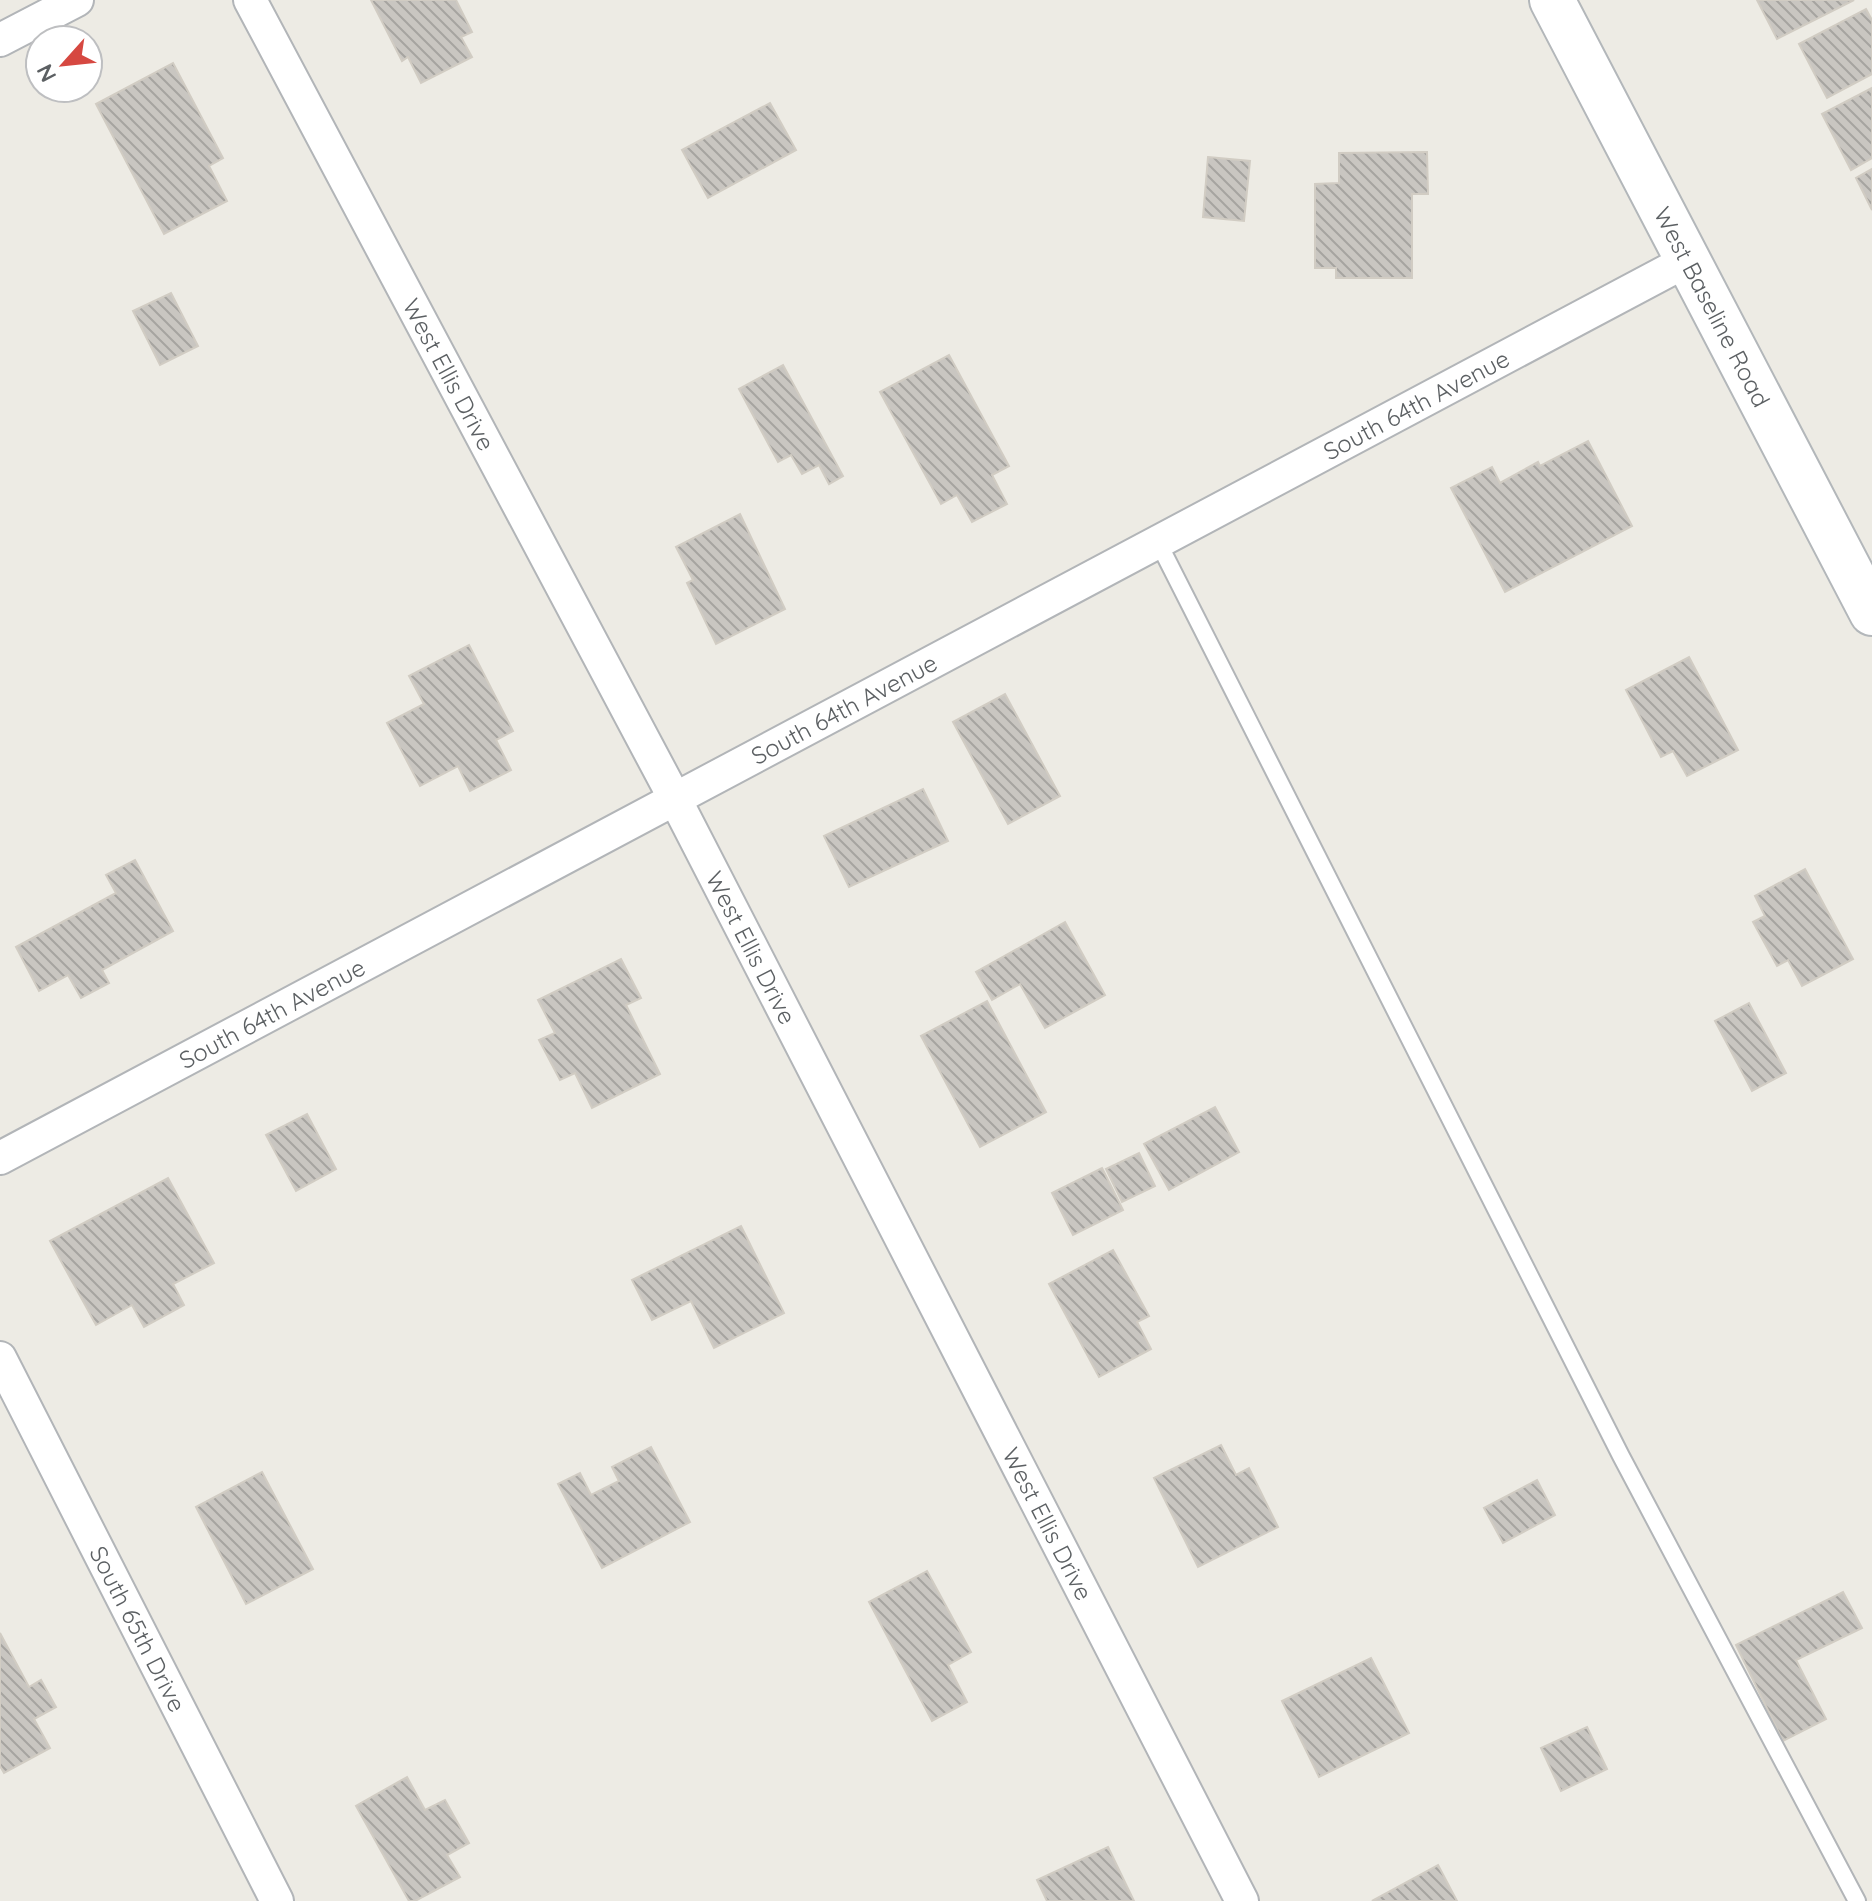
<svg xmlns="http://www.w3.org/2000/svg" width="1872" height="1901" font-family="Quicksand,sans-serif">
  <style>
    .building { fill: url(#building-back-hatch); stroke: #d1ccc3; stroke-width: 2 }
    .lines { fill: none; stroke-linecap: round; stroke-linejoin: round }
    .service-casing { stroke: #b2b5b8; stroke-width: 20 }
    .minor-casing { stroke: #b2b5b8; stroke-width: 36 }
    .secondary-casing { stroke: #b3b7ba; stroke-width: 48 }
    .service { stroke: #fff; stroke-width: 16 }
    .minor { stroke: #fff; stroke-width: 32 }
    .secondary { stroke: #fff; stroke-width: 44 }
    .labels { text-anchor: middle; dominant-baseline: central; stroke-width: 6; stroke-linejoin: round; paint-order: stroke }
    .street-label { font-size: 24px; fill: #5c6063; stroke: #fff }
  </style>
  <defs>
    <pattern id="building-back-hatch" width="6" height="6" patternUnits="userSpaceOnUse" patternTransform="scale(2)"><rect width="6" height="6" fill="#c9c6c1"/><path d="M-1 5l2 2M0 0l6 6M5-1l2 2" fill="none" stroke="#a6a4a0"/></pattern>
  </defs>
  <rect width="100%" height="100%" fill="#edebe4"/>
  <g class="building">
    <polygon points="371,0 456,0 472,32 461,37 472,57 421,83 408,57 402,61"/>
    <polygon points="1757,0 1854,0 1777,39"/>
    <polygon points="1866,9 1872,20 1872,74 1827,98 1799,44"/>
    <polygon points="173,63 223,158 209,166 227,201 164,234 96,104"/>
    <polygon points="1872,88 1872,158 1851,170 1822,114"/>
    <polygon points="770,103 796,150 708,198 682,150"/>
    <polygon points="1427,152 1428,194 1412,194 1412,278 1336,278 1336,268 1315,268 1315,184 1339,183 1339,153"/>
    <polygon points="1208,157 1250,161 1244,221 1203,217"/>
    <polygon points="1872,169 1872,210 1856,178"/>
    <polygon points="171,293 198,346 160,365 133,311"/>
    <polygon points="949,355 1009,466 992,475 1007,504 972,522 957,495 941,504 880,392"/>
    <polygon points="783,365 843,476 829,484 819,465 802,474 791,455 778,462 739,389"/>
    <polygon points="1588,441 1632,526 1505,592 1451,488 1492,467 1500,483 1538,462 1540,466"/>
    <polygon points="740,514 785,609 716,644 687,583 693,580 676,547"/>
    <polygon points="469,645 513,731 496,740 511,770 470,791 458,766 420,786 387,723 424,704 409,676"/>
    <polygon points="1689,657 1738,750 1687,776 1673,751 1661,757 1626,690"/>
    <polygon points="1005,694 1060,796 1008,824 953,722"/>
    <polygon points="923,789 948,841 849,887 824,836"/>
    <polygon points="135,860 173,931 102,970 109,983 81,998 68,975 39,991 16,947 116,893 106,875"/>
    <polygon points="1805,869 1853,959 1802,986 1788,960 1777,966 1753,922 1765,916 1755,896"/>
    <polygon points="1065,922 1105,995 1045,1028 1020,984 992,1000 976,972"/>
    <polygon points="621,959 641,998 626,1005 660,1074 592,1108 575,1073 560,1080 539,1040 555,1033 538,1000"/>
    <polygon points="987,1001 1046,1112 980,1147 921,1036"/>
    <polygon points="1749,1003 1786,1073 1752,1091 1715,1021"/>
    <polygon points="1215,1107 1239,1152 1169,1190 1144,1144"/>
    <polygon points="307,1114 336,1169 296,1191 266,1135"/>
    <polygon points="1139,1153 1155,1186 1122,1202 1106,1169"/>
    <polygon points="1102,1168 1123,1210 1073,1235 1052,1193"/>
    <polygon points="168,1178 214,1263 173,1284 184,1305 144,1327 132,1305 96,1325 50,1241"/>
    <polygon points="741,1226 784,1313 714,1348 691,1301 652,1320 632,1280"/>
    <polygon points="1113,1250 1149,1316 1137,1322 1151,1349 1099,1377 1049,1284"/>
    <polygon points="1221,1445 1236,1475 1249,1468 1278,1527 1198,1567 1154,1478"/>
    <polygon points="651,1447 690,1522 602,1568 558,1484 580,1473 591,1495 619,1481 612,1467"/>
    <polygon points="262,1472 313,1569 246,1604 196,1507"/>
    <polygon points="1537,1480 1555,1515 1503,1543 1484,1508"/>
    <polygon points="927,1571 971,1652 948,1665 967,1702 932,1721 869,1602"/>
    <polygon points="1843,1592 1862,1628 1796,1660 1826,1719 1783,1741 1736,1645"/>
    <polygon points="0,1633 29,1687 41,1680 56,1707 34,1719 50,1748 4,1773 0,1766"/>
    <polygon points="1371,1658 1409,1733 1319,1777 1282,1701"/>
    <polygon points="1587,1727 1607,1769 1561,1791 1541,1748"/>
    <polygon points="407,1777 425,1810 445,1800 469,1843 447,1855 460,1877 415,1901 409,1901 356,1806"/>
    <polygon points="1108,1847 1134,1901 1047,1901 1037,1880"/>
    <polygon points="1438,1865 1457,1901 1372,1901"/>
  </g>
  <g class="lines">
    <g class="service-casing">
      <polyline id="service" points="1158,542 1621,1456 1857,1901"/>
    </g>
    <g class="minor-casing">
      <g id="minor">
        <path id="s1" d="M250,0L675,799L1242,1901"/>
        <polyline points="0,40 77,0"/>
        <path id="s2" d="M0,1158L1688,260"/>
        <path id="s3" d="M0,1358L277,1901"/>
      </g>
    </g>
    <g class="secondary-casing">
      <g id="secondary">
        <path id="s4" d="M1552,0L1872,613"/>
      </g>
    </g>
    <use href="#service" class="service"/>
    <use href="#minor" class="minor"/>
    <use href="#secondary" class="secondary"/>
  </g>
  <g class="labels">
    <g class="street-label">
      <text stroke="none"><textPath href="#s4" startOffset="346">West Baseline Road</textPath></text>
      <text stroke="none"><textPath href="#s1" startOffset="424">West Ellis Drive</textPath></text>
      <text stroke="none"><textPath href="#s2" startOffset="1604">South 64th Avenue</textPath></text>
      <text stroke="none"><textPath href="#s2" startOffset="956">South 64th Avenue</textPath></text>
      <text stroke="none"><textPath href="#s1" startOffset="1072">West Ellis Drive</textPath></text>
      <text stroke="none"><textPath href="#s2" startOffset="308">South 64th Avenue</textPath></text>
      <text stroke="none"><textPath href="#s1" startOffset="1720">West Ellis Drive</textPath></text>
      <text stroke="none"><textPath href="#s3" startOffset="304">South 65th Drive</textPath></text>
    </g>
  </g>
  <g transform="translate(64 64) rotate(243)"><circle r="38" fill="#ffffff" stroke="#bebfc1" stroke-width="2"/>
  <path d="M0-6L14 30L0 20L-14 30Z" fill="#d64841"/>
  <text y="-12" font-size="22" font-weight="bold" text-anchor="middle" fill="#5c6063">N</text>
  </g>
</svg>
